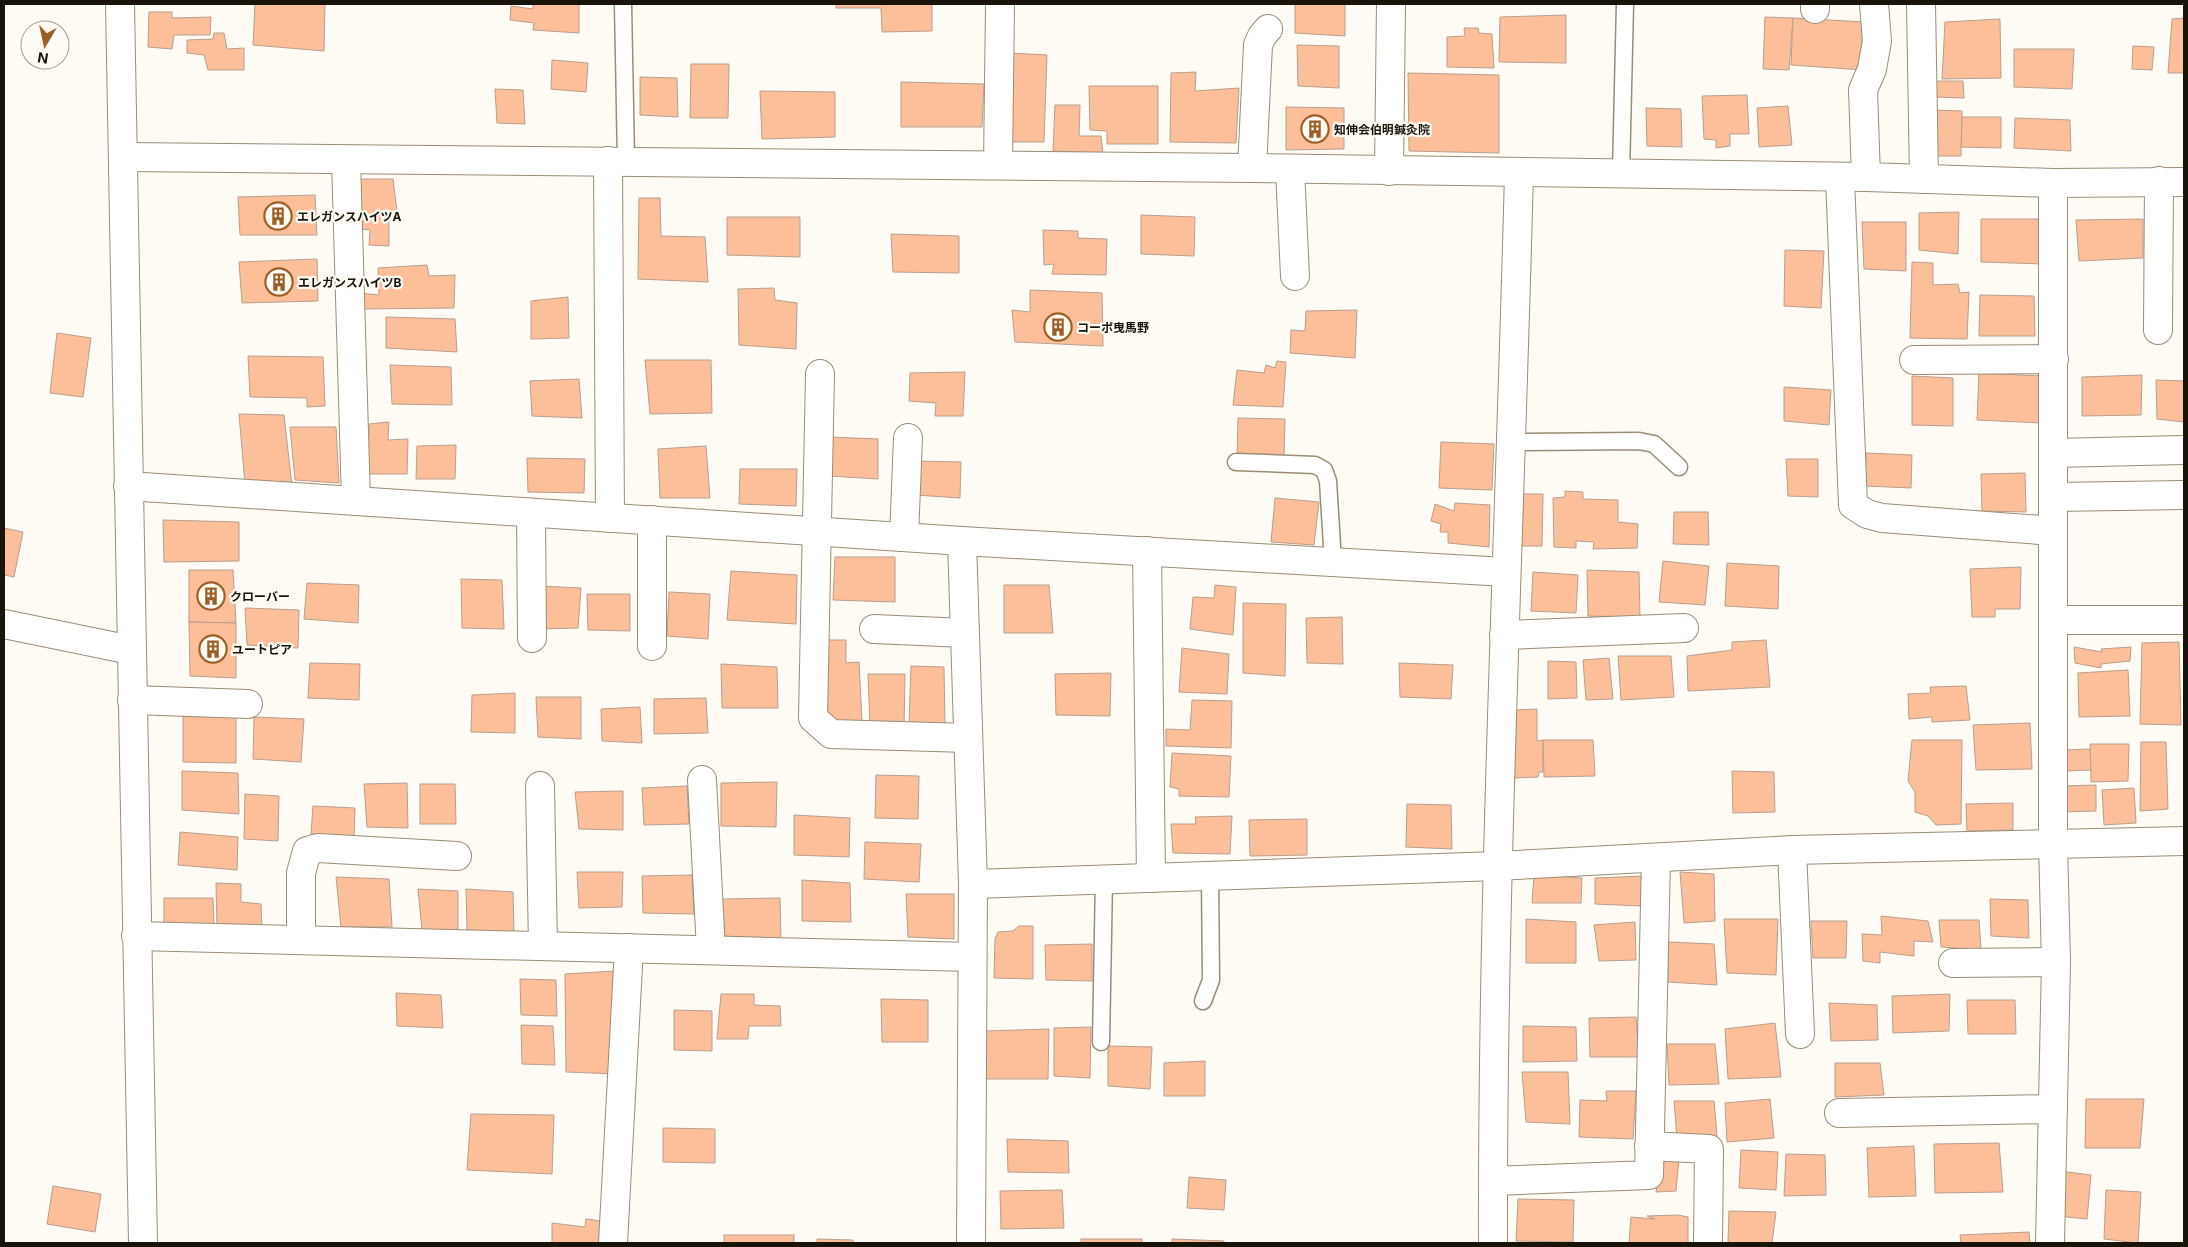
<svg xmlns="http://www.w3.org/2000/svg" width="2188" height="1247" font-family="Inter,'Noto Sans JP',sans-serif">
  <style>
    .building { fill: #fdbf99; stroke: #b99e8d }
    .lines { fill: none; stroke-linecap: round; stroke-linejoin: round }
    .lane-casing { stroke: #9b8d73; stroke-width: 19 }
    .street-casing { stroke: #9b8d73; stroke-width: 30 }
    .secondary-casing { stroke: #9b8d73; stroke-width: 30 }
    .lane { stroke: #fff; stroke-width: 16 }
    .street { stroke: #fff; stroke-width: 28 }
    .secondary { stroke: #fff; stroke-width: 28 }
    .labels { text-anchor: middle; dominant-baseline: central; stroke-width: 4.5; stroke-linejoin: round; paint-order: stroke }
    .poi-label { font-size: 12px; font-weight: bold; fill: #19140a; stroke: #fefbf5; text-anchor: start }
  </style>
  <rect width="100%" height="100%" fill="#fefbf5"/>
  <g class="building">
    <polygon points="255,4 325,4 324,51 253,45"/>
    <polygon points="533,4 579,4 579,33 533,30 534,23 510,20 511,6 533,9"/>
    <polygon points="836,4 932,4 932,31 882,32 881,8 836,8"/>
    <polygon points="1295,4 1345,4 1345,36 1295,33"/>
    <polygon points="149,12 172,12 172,18 211,17 210,35 174,35 172,49 148,47"/>
    <polygon points="1566,15 1566,63 1499,62 1500,17"/>
    <polygon points="1765,17 1793,18 1789,70 1763,69"/>
    <polygon points="1793,18 1865,22 1863,70 1791,65"/>
    <polygon points="2184,18 2184,73 2168,73 2172,19"/>
    <polygon points="2000,19 2001,78 1942,79 1945,22"/>
    <polygon points="1464,28 1478,28 1479,33 1492,34 1494,68 1447,67 1447,37 1465,36"/>
    <polygon points="214,33 224,33 227,49 244,48 244,70 208,70 204,55 187,53 187,40 213,39"/>
    <polygon points="1297,45 1339,46 1339,88 1298,86"/>
    <polygon points="2133,46 2154,47 2152,70 2132,69"/>
    <polygon points="2014,49 2074,49 2072,89 2014,87"/>
    <polygon points="1009,53 1047,55 1044,142 1007,142"/>
    <polygon points="552,60 588,63 586,92 551,89"/>
    <polygon points="691,64 729,64 728,118 690,118"/>
    <polygon points="1196,72 1195,91 1239,88 1236,143 1170,142 1171,73"/>
    <polygon points="1408,73 1499,75 1499,153 1409,151"/>
    <polygon points="640,77 677,78 678,117 640,115"/>
    <polygon points="1934,81 1963,81 1964,98 1934,97"/>
    <polygon points="901,82 984,84 982,127 901,127"/>
    <polygon points="1089,86 1158,86 1158,144 1107,144 1107,131 1090,130"/>
    <polygon points="495,89 523,90 525,124 497,123"/>
    <polygon points="760,91 835,92 835,137 762,139"/>
    <polygon points="1747,95 1749,134 1730,134 1730,146 1716,148 1716,140 1704,139 1702,96"/>
    <polygon points="1055,105 1080,105 1079,136 1101,136 1103,153 1053,151"/>
    <polygon points="1788,106 1792,145 1759,147 1757,108"/>
    <polygon points="1286,107 1344,108 1344,149 1286,150"/>
    <polygon points="1646,108 1681,109 1682,147 1647,146"/>
    <polygon points="1932,110 1962,111 1961,156 1932,156"/>
    <polygon points="1962,117 2001,117 2001,148 1961,147"/>
    <polygon points="2015,118 2070,120 2071,151 2014,148"/>
    <polygon points="359,179 393,179 398,219 389,218 389,246 369,245 370,230 360,229"/>
    <polygon points="315,195 317,235 240,235 238,197"/>
    <polygon points="639,198 660,198 661,236 705,237 708,282 638,279"/>
    <polygon points="1959,212 1958,254 1919,250 1919,213"/>
    <polygon points="1141,215 1195,217 1194,256 1141,254"/>
    <polygon points="727,217 800,217 800,257 727,255"/>
    <polygon points="1981,219 2043,219 2044,264 1981,262"/>
    <polygon points="2143,219 2143,258 2079,261 2076,220"/>
    <polygon points="1862,222 1906,222 1906,271 1864,269"/>
    <polygon points="1043,230 1078,231 1078,238 1107,239 1106,275 1052,274 1054,264 1044,265"/>
    <polygon points="891,234 959,236 959,273 893,272"/>
    <polygon points="1785,250 1824,251 1821,308 1784,306"/>
    <polygon points="317,259 318,301 242,303 239,262"/>
    <polygon points="1912,262 1933,263 1933,285 1958,284 1960,293 1969,292 1967,339 1910,338"/>
    <polygon points="427,265 429,276 455,275 454,308 360,309 359,293 379,295 378,268"/>
    <polygon points="774,288 775,300 797,303 796,349 739,345 738,289"/>
    <polygon points="1030,290 1102,293 1103,346 1015,342 1012,310 1030,312"/>
    <polygon points="1980,295 2034,296 2035,336 1979,336"/>
    <polygon points="568,297 569,338 531,339 531,301"/>
    <polygon points="1357,310 1355,358 1290,353 1291,330 1305,331 1306,311"/>
    <polygon points="386,317 455,319 457,352 386,348"/>
    <polygon points="57,333 91,338 83,397 50,393"/>
    <polygon points="248,356 323,357 325,406 307,407 307,398 250,397"/>
    <polygon points="645,360 711,360 712,413 650,414"/>
    <polygon points="1277,361 1286,362 1283,407 1233,405 1237,370 1264,373 1266,365 1275,368"/>
    <polygon points="390,365 451,367 452,405 392,404"/>
    <polygon points="965,372 963,416 935,416 936,403 909,401 910,373"/>
    <polygon points="1979,373 2042,376 2040,423 1977,420"/>
    <polygon points="2142,375 2141,415 2082,416 2082,377"/>
    <polygon points="1912,376 1953,378 1953,426 1912,425"/>
    <polygon points="579,379 582,418 532,416 530,381"/>
    <polygon points="2156,380 2184,381 2184,422 2157,419"/>
    <polygon points="1784,387 1831,390 1829,425 1784,421"/>
    <polygon points="239,414 284,415 292,486 245,484"/>
    <polygon points="1238,418 1285,419 1284,460 1237,456"/>
    <polygon points="389,422 388,440 408,439 407,474 368,474 369,424"/>
    <polygon points="290,427 336,427 339,483 295,480"/>
    <polygon points="829,437 878,439 878,479 829,476"/>
    <polygon points="1441,442 1494,444 1492,490 1439,488"/>
    <polygon points="456,445 455,479 416,479 417,446"/>
    <polygon points="706,446 710,498 660,498 658,449"/>
    <polygon points="1866,453 1912,455 1911,488 1865,486"/>
    <polygon points="527,458 585,459 584,493 528,492"/>
    <polygon points="1786,459 1818,459 1818,497 1788,496"/>
    <polygon points="916,461 961,462 960,498 916,495"/>
    <polygon points="740,469 797,469 796,506 739,504"/>
    <polygon points="2025,473 2026,512 1982,511 1981,474"/>
    <polygon points="1565,491 1583,492 1583,499 1618,500 1618,522 1638,524 1637,548 1593,549 1594,542 1576,541 1576,548 1554,547 1553,498 1565,497"/>
    <polygon points="1521,494 1543,494 1542,546 1520,546"/>
    <polygon points="1275,498 1319,502 1314,545 1271,542"/>
    <polygon points="1455,503 1490,505 1489,547 1448,543 1448,532 1440,532 1441,524 1431,521 1435,504 1454,511"/>
    <polygon points="1674,512 1708,512 1709,545 1673,544"/>
    <polygon points="163,520 239,522 239,561 164,562"/>
    <polygon points="4,528 23,532 14,577 4,575"/>
    <polygon points="835,557 895,557 895,602 833,600"/>
    <polygon points="1663,561 1709,566 1705,605 1659,602"/>
    <polygon points="1727,563 1779,566 1778,609 1725,606"/>
    <polygon points="2021,567 2020,609 1995,609 1995,617 1972,617 1970,569"/>
    <polygon points="189,570 233,570 236,623 189,622"/>
    <polygon points="1587,570 1639,572 1640,617 1588,616"/>
    <polygon points="731,571 797,575 796,624 727,620"/>
    <polygon points="1533,572 1578,575 1576,613 1531,611"/>
    <polygon points="461,579 502,580 504,629 462,628"/>
    <polygon points="307,583 359,585 358,623 304,619"/>
    <polygon points="1004,585 1049,585 1053,633 1004,633"/>
    <polygon points="1215,585 1236,587 1233,635 1190,629 1193,597 1214,598"/>
    <polygon points="540,586 581,588 578,628 541,629"/>
    <polygon points="669,592 710,594 708,639 667,636"/>
    <polygon points="587,594 630,594 630,631 588,630"/>
    <polygon points="1243,603 1286,604 1285,676 1243,673"/>
    <polygon points="245,608 299,610 298,648 247,645"/>
    <polygon points="1342,617 1343,664 1307,663 1306,618"/>
    <polygon points="189,622 236,623 236,678 190,676"/>
    <polygon points="827,640 846,640 846,663 859,662 862,721 827,721 825,666 829,665"/>
    <polygon points="1766,640 1770,687 1688,691 1687,656 1732,650 1732,642"/>
    <polygon points="2179,642 2181,725 2140,724 2142,643"/>
    <polygon points="2074,647 2102,652 2101,649 2131,647 2130,661 2101,664 2101,668 2075,663"/>
    <polygon points="1182,648 1229,654 1227,694 1179,692"/>
    <polygon points="1618,656 1671,656 1674,697 1621,700"/>
    <polygon points="1609,658 1613,699 1586,700 1583,660"/>
    <polygon points="1548,661 1576,662 1577,698 1548,699"/>
    <polygon points="310,663 360,664 359,700 308,698"/>
    <polygon points="1399,663 1453,665 1451,699 1400,697"/>
    <polygon points="721,664 777,667 778,708 722,708"/>
    <polygon points="911,666 944,667 945,724 909,725"/>
    <polygon points="2128,670 2130,716 2079,717 2078,673"/>
    <polygon points="1111,673 1110,716 1056,715 1055,674"/>
    <polygon points="868,674 905,674 904,728 870,726"/>
    <polygon points="1966,686 1970,720 1932,722 1932,717 1909,719 1908,694 1931,693 1930,687"/>
    <polygon points="515,693 515,733 471,732 472,695"/>
    <polygon points="536,697 581,697 581,739 538,737"/>
    <polygon points="706,698 708,733 654,734 654,699"/>
    <polygon points="1192,700 1232,701 1231,748 1166,746 1166,729 1190,730"/>
    <polygon points="640,707 642,743 602,741 601,709"/>
    <polygon points="1537,709 1537,741 1543,740 1543,772 1539,772 1538,777 1514,778 1515,710"/>
    <polygon points="183,715 236,716 236,763 183,762"/>
    <polygon points="254,717 304,719 301,762 253,759"/>
    <polygon points="2030,723 2032,769 1976,770 1973,725"/>
    <polygon points="1543,740 1593,740 1595,776 1544,777"/>
    <polygon points="1912,740 1962,740 1961,824 1936,825 1928,816 1915,812 1915,792 1908,781"/>
    <polygon points="2141,742 2166,742 2168,809 2140,811"/>
    <polygon points="2090,744 2129,744 2128,781 2091,782"/>
    <polygon points="2090,749 2091,770 2067,771 2065,750"/>
    <polygon points="1172,753 1231,756 1229,797 1179,796 1179,789 1170,787"/>
    <polygon points="182,771 238,773 239,814 182,810"/>
    <polygon points="1732,771 1774,772 1775,812 1733,813"/>
    <polygon points="876,775 919,776 918,819 875,818"/>
    <polygon points="777,782 776,827 721,826 721,783"/>
    <polygon points="407,783 408,828 367,827 364,784"/>
    <polygon points="420,784 455,784 456,824 420,824"/>
    <polygon points="2096,785 2096,811 2062,812 2062,786"/>
    <polygon points="687,786 689,824 644,825 642,788"/>
    <polygon points="2134,788 2136,823 2104,825 2102,790"/>
    <polygon points="623,791 623,830 579,829 575,792"/>
    <polygon points="245,794 279,796 278,841 244,839"/>
    <polygon points="2013,803 2013,830 1967,831 1966,804"/>
    <polygon points="1407,804 1451,805 1452,849 1406,847"/>
    <polygon points="313,806 355,808 354,837 311,834"/>
    <polygon points="794,815 850,818 849,857 794,855"/>
    <polygon points="1232,816 1230,854 1173,853 1171,824 1196,824 1195,817"/>
    <polygon points="1307,819 1307,855 1250,856 1249,820"/>
    <polygon points="180,832 238,837 237,870 178,865"/>
    <polygon points="865,842 921,844 919,882 864,879"/>
    <polygon points="577,872 623,872 622,907 579,908"/>
    <polygon points="1680,872 1714,874 1715,921 1684,923"/>
    <polygon points="692,875 694,914 643,913 642,876"/>
    <polygon points="1534,875 1582,878 1581,903 1532,903"/>
    <polygon points="1644,876 1642,906 1595,904 1595,878"/>
    <polygon points="336,877 389,879 392,927 341,927"/>
    <polygon points="802,880 850,883 851,922 802,921"/>
    <polygon points="216,883 241,884 241,902 261,904 262,930 217,928"/>
    <polygon points="418,889 458,891 458,931 422,930"/>
    <polygon points="466,889 513,892 514,932 467,930"/>
    <polygon points="906,894 954,894 954,939 908,937"/>
    <polygon points="164,898 213,898 214,928 164,926"/>
    <polygon points="780,898 781,939 723,936 722,899"/>
    <polygon points="1990,899 2028,900 2029,938 1991,936"/>
    <polygon points="1881,916 1928,921 1933,942 1914,941 1914,956 1880,952 1880,963 1863,961 1862,934 1882,935"/>
    <polygon points="1526,919 1576,922 1576,963 1526,963"/>
    <polygon points="1724,919 1778,919 1776,975 1727,973"/>
    <polygon points="1939,920 1979,920 1981,950 1941,947"/>
    <polygon points="1811,921 1847,921 1846,958 1813,958"/>
    <polygon points="1635,922 1636,960 1599,961 1594,925"/>
    <polygon points="1019,926 1033,926 1033,979 994,978 995,939 998,932 1013,931"/>
    <polygon points="1668,942 1714,944 1717,985 1668,982"/>
    <polygon points="1092,944 1092,981 1046,980 1045,945"/>
    <polygon points="615,971 619,1074 566,1072 565,974"/>
    <polygon points="520,979 556,980 557,1016 521,1015"/>
    <polygon points="396,993 441,995 443,1028 397,1026"/>
    <polygon points="721,994 754,994 754,1005 780,1006 781,1026 749,1026 748,1039 717,1039"/>
    <polygon points="1950,994 1949,1031 1893,1033 1892,996"/>
    <polygon points="881,999 928,1000 928,1042 882,1042"/>
    <polygon points="1967,1000 2015,1000 2016,1034 1968,1034"/>
    <polygon points="1829,1003 1877,1005 1878,1040 1831,1041"/>
    <polygon points="674,1010 712,1011 712,1051 674,1050"/>
    <polygon points="1636,1017 1639,1057 1590,1057 1589,1018"/>
    <polygon points="1775,1023 1781,1077 1728,1079 1725,1029"/>
    <polygon points="521,1025 553,1026 555,1065 522,1064"/>
    <polygon points="1523,1026 1576,1027 1577,1061 1523,1062"/>
    <polygon points="1091,1027 1090,1078 1054,1076 1054,1028"/>
    <polygon points="1049,1029 1048,1079 985,1079 985,1031"/>
    <polygon points="1667,1044 1715,1044 1719,1084 1669,1085"/>
    <polygon points="1108,1046 1152,1047 1150,1089 1108,1086"/>
    <polygon points="1205,1061 1205,1096 1164,1096 1164,1063"/>
    <polygon points="1835,1063 1880,1063 1884,1095 1835,1097"/>
    <polygon points="1522,1072 1568,1072 1570,1124 1526,1122"/>
    <polygon points="1606,1091 1636,1091 1633,1139 1579,1137 1580,1100 1607,1101"/>
    <polygon points="1770,1099 1774,1138 1727,1142 1725,1103"/>
    <polygon points="2086,1099 2144,1099 2140,1148 2085,1148"/>
    <polygon points="1674,1101 1714,1101 1717,1136 1677,1138"/>
    <polygon points="471,1114 554,1115 552,1174 467,1170"/>
    <polygon points="663,1128 715,1129 715,1163 663,1162"/>
    <polygon points="1007,1139 1068,1141 1069,1173 1008,1172"/>
    <polygon points="1999,1143 2003,1192 1935,1193 1934,1144"/>
    <polygon points="1914,1146 1916,1196 1869,1197 1867,1148"/>
    <polygon points="1741,1150 1778,1152 1776,1190 1739,1188"/>
    <polygon points="1786,1154 1825,1155 1826,1195 1784,1196"/>
    <polygon points="1679,1159 1676,1191 1656,1192 1660,1160"/>
    <polygon points="2060,1171 2091,1175 2087,1219 2056,1216"/>
    <polygon points="1189,1177 1226,1180 1224,1210 1187,1208"/>
    <polygon points="53,1186 101,1194 95,1232 47,1224"/>
    <polygon points="1062,1190 1064,1228 1001,1229 1000,1191"/>
    <polygon points="2106,1190 2141,1192 2138,1243 2104,1239"/>
    <polygon points="1518,1199 1574,1200 1573,1242 1516,1241"/>
    <polygon points="1729,1211 1776,1212 1772,1243 1728,1243"/>
    <polygon points="1678,1215 1688,1217 1688,1243 1629,1243 1631,1217 1655,1219 1647,1216"/>
    <polygon points="586,1219 602,1221 602,1243 552,1243 552,1223 585,1227"/>
    <polygon points="2029,1232 2030,1243 1961,1243 1960,1235"/>
    <rect x="724" y="1235" width="70" height="8"/>
    <polygon points="817,1239 853,1240 853,1243 817,1243"/>
    <rect x="1081" y="1239" width="61" height="4"/>
    <polygon points="1172,1239 1224,1241 1224,1243 1172,1243"/>
  </g>
  <g class="lines">
    <g class="lane-casing">
      <g id="lane">
        <polyline points="623,4 626,161"/>
        <polyline points="1621,173 1625,4"/>
        <polyline points="1512,442 1639,441 1654,444 1679,467"/>
        <polyline points="1236,462 1315,465 1324,470 1328,481 1333,562"/>
        <polyline points="1203,1001 1211,980 1210,876"/>
        <polyline points="1101,1042 1104,879"/>
      </g>
    </g>
    <g class="street-casing">
      <g id="street">
        <polyline points="1815,4 1815,9"/>
        <polyline points="1921,4 1924,179"/>
        <polyline points="123,157 1252,168 1866,177 2053,183 2184,182"/>
        <polyline points="346,160 356,501"/>
        <polyline points="608,161 610,518"/>
        <polyline points="998,165 1000,4"/>
        <polyline points="1252,168 1258,45 1262,36 1268,29"/>
        <polyline points="1290,170 1295,276"/>
        <polyline points="1389,171 1391,4"/>
        <polyline points="1866,177 1863,90 1872,69 1877,41 1874,4"/>
        <polyline points="1840,178 1853,505 1867,514 1882,518 2053,531"/>
        <polyline points="2158,330 2159,181"/>
        <polyline points="1914,360 2054,359"/>
        <polyline points="820,374 813,718 831,734 968,738"/>
        <polyline points="2053,453 2184,450"/>
        <polyline points="128,486 962,541 1506,572"/>
        <polyline points="2053,497 2184,495"/>
        <polyline points="531,513 532,638"/>
        <polyline points="904,537 908,438"/>
        <polyline points="962,541 973,884 971,1243"/>
        <polyline points="1147,551 1151,878"/>
        <polyline points="2054,620 2184,620"/>
        <polyline points="4,624 131,650"/>
        <polyline points="874,629 965,633"/>
        <polyline points="1504,635 1684,628"/>
        <polyline points="652,646 652,520"/>
        <polyline points="132,700 248,704"/>
        <polyline points="702,780 711,950"/>
        <polyline points="540,786 543,946"/>
        <polyline points="1792,850 1800,1034"/>
        <polyline points="973,884 1497,866 1792,850 2184,841"/>
        <polyline points="136,936 972,957"/>
        <polyline points="301,940 301,873 307,851 318,848 457,856"/>
        <polyline points="1953,963 2056,962"/>
        <polyline points="1839,1113 2053,1109"/>
        <polyline points="1649,1146 1709,1149 1708,1243"/>
        <polyline points="1493,1181 1649,1175 1656,858"/>
        <polyline points="613,1243 629,948"/>
        <path d="M1493,1243C1492,886 1510,529 1519,172"/>
        <polyline points="2050,1243 2056,962 2053,844 2053,183"/>
      </g>
    </g>
    <g class="secondary-casing">
      <polyline id="secondary" points="120,4 143,1243"/>
    </g>
    <use href="#lane" class="lane"/>
    <use href="#street" class="street"/>
    <use href="#secondary" class="secondary"/>
  </g>
  <defs>
    <g id="building-ring" transform="scale(1.4375)"><circle r="9.5" fill="#fefbf5" stroke="#9d5e26" stroke-width="1.5"/><path d="M-4-6H4V6H1V3H-1V6H-4ZM-2.5-4.3h1.7v1.8h-1.7ZM.8-4.3h1.7v1.8H.8ZM-2.5-1h1.7V.8h-1.7ZM.8-1h1.7V.8H.8Z" fill="#9d5e26"/></g>
  </defs>
  <g fill-rule="evenodd">
    <use href="#building-ring" x="1315" y="129"/>
    <use href="#building-ring" x="278" y="216"/>
    <use href="#building-ring" x="279" y="282"/>
    <use href="#building-ring" x="1058" y="327"/>
    <use href="#building-ring" x="211" y="596"/>
    <use href="#building-ring" x="213" y="649"/>
  </g>
  <g class="labels">
    <g class="poi-label">
      <text x="1334" y="129">知伸会伯明鍼灸院</text>
      <text x="297" y="216">エレガンスハイツA</text>
      <text x="298" y="282">エレガンスハイツB</text>
      <text x="1077" y="327">コーポ曳馬野</text>
      <text x="230" y="596">クローバー</text>
      <text x="232" y="649">ユートピア</text>
    </g>
  </g>
  <rect width="2188" height="1247" fill="none" stroke="#19140a" stroke-width="10"/>
  <g transform="translate(45 45) rotate(189)"><circle r="24" fill="#fefbf5" stroke="#a29f97"/>
  <path d="M0-4L9 19L0 12L-9 19Z" fill="#9d5e26"/>
  <text y="-8" font-size="14" font-weight="bold" text-anchor="middle" fill="#19140a">N</text>
  </g>
</svg>
